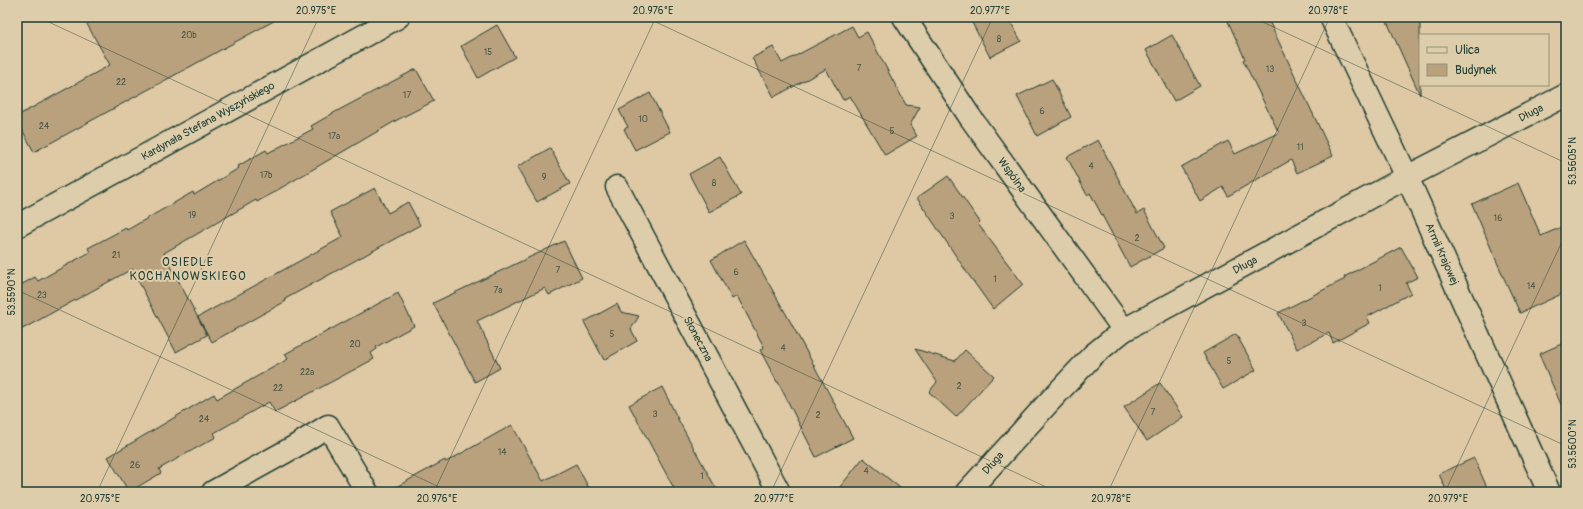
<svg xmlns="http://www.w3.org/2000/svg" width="1583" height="509" font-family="Pangolin,sans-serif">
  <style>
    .building { fill: #baa17d; stroke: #1f3d34 }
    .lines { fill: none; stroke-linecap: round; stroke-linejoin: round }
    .minor-casing { stroke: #1f3d34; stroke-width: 25 }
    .minor { stroke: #decdaa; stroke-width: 22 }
    .ticks { fill: none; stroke: #1f3d34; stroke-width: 1; stroke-opacity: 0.45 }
    .labels { text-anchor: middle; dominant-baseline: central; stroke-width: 4; stroke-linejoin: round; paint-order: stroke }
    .number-label { font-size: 9px; fill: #465646 }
    .street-label { font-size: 11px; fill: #1f3d34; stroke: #decdaa }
    .neighbourhood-label { font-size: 12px; letter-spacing: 1px; fill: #1f3d34; stroke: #decdaa }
    .neatline { fill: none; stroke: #1f3d34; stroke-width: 1.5 }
    .ticks-label { font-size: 10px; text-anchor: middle; fill: #1f3d34 }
  </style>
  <rect width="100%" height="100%" fill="#dec9a4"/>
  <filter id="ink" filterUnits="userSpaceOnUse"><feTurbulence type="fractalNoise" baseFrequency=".025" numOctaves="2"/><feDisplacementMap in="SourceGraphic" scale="8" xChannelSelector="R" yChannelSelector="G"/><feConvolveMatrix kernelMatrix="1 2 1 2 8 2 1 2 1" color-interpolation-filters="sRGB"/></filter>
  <g filter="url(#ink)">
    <g class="building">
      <polygon points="83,17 281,17 34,152 17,120 17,116 110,65"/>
      <polygon points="969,17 1008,17 1021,41 990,57"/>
      <polygon points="1226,17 1267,17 1333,156 1297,173 1291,160 1228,196 1223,187 1200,201 1181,167 1228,141 1235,154 1279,133 1243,60 1245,59"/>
      <polygon points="1385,17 1420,17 1420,95"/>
      <polygon points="497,25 515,57 478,78 461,46"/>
      <polygon points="852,26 858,37 867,32 906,105 920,107 910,125 917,136 885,155 850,96 843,100 826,69 774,97 752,58 773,47 782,63"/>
      <polygon points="1172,35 1200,86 1174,101 1146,50"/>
      <polygon points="416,69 434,101 397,120 257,202 256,200 164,253 207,335 176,352 132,269 17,332 17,287 35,277 38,281 90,252 88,248 126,228 127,230 193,192 194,195 239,168 238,166 266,150 268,153 313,129 311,126 337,111"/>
      <polygon points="1052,79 1071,117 1037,136 1017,96"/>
      <polygon points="650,93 670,132 635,150 624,129 628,127 619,110"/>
      <polygon points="1098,140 1137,214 1144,210 1164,248 1130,267 1090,193 1087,195 1067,157"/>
      <polygon points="550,148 570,184 537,202 517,167"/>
      <polygon points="720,157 741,195 709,212 689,174"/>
      <polygon points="948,176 980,222 978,224 1023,284 993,309 968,274 917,198"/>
      <polygon points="1518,183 1541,236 1566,225 1566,292 1520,313 1503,276 1472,204"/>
      <polygon points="375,188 388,213 408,202 420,225 285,299 286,301 212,342 198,317 343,237 330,212"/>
      <polygon points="744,240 790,321 853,438 816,457 778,382 777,382 760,350 764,347 737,296 732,299 711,260"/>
      <polygon points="564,241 582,278 549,295 545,288 477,321 500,368 475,382 433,303"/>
      <polygon points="1401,247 1418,277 1406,283 1411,293 1367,317 1370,323 1333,343 1329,333 1297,349 1278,313 1345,279 1344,277"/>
      <polygon points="398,293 414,326 376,347 377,349 371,353 374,359 275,412 269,402 214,433 216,437 159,469 161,473 129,492 108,457 214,394 217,399 288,359 285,354"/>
      <polygon points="617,304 621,312 639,316 631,329 637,341 604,360 584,322"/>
      <polygon points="1236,334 1256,370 1223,389 1203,353"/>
      <polygon points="1566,342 1566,416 1539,354"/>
      <polygon points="915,349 955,361 965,350 994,376 956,417 929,392 937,382"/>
      <polygon points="1160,383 1183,417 1147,441 1124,407"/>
      <polygon points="662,387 680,423 718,492 676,492 629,405"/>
      <polygon points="512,425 543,481 576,464 591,492 387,492 445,460 446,462"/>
      <polygon points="863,458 905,492 836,492"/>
      <polygon points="1474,458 1489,492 1447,492 1439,474"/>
    </g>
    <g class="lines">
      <g class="minor-casing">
        <g id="minor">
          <polyline points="904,17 970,117 1124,330"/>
          <polyline points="1331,17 1407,177 1549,492"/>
          <polyline points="617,187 779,492"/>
          <polyline points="17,226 398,17"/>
          <polyline points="213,492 294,447 328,426 367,492"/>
          <polyline points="967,492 1048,403 1093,355 1124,330 1407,177 1566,95"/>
        </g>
      </g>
      <use href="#minor" class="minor"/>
    </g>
  </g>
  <path class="ticks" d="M38,17L1057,492M645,17L1566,446M1252,17L1566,163M17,290L450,492M97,492L319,17M434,492L656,17M771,492L993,17M1108,492L1330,17M1445,492L1566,233"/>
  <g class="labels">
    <g class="number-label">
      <text x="189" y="35">20b</text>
      <text x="999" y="39">8</text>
      <text x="488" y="52">15</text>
      <text x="859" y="68">7</text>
      <text x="1270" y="69">13</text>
      <text x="121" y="82">22</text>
      <text x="407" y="95">17</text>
      <text x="1042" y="111">6</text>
      <text x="643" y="119">10</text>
      <text x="44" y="126">24</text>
      <text x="892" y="131">5</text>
      <text x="334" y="136">17a</text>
      <text x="1300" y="147">11</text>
      <text x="1091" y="166">4</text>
      <text x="266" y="175">17b</text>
      <text x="544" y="177">9</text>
      <text x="714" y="183">8</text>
      <text x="192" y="215">19</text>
      <text x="952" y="216">3</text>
      <text x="1498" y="218">16</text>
      <text x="1137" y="238">2</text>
      <text x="116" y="255">21</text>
      <text x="558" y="270">7</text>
      <text x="736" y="272">6</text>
      <text x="995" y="279">1</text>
      <text x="1531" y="286">14</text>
      <text x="1380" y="288">1</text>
      <text x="498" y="290">7a</text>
      <text x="42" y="295">23</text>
      <text x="1304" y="323">3</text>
      <text x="612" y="334">5</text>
      <text x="355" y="344">20</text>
      <text x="783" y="348">4</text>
      <text x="1229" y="361">5</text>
      <text x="307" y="372">22a</text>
      <text x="959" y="386">2</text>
      <text x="278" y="388">22</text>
      <text x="1153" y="412">7</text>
      <text x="655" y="414">3</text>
      <text x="818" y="415">2</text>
      <text x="204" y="419">24</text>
      <text x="502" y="452">14</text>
      <text x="135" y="465">26</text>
      <text x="866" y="471">4</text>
      <text x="702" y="476">1</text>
    </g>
    <g class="street-label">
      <text transform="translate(1531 113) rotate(-27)">Długa</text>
      <text transform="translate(208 121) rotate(-29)">Kardynała Stefana Wyszyńskiego</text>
      <text transform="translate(1012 175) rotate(54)">Wspólna</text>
      <text transform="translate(1442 254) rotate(66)">Armii Krajowej</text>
      <text transform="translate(1245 265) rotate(-28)">Długa</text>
      <text transform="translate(698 339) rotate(62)">Słoneczna</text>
      <text transform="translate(993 463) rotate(-48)">Długa</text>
    </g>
    <g class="neighbourhood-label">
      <text x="188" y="262">OSIEDLE<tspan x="188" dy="14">KOCHANOWSKIEGO</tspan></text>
    </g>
  </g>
  <rect width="1583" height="509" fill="none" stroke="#decdaa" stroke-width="44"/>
  <rect x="1419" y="34" width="130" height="52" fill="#decdaa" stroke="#92937b"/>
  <rect x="1427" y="47" width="20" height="6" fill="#decdaa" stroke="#92937b"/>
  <text x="1455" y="54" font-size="12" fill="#1f3d34">Ulica</text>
  <rect x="1427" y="64" width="20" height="12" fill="#baa17d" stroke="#92937b"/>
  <text x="1455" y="74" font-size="12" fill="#1f3d34">Budynek</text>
  <rect x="22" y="22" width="1539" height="465" class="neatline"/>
  <g class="ticks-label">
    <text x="316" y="14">20.975°E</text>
    <text x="653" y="14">20.976°E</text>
    <text x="990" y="14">20.977°E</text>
    <text x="1328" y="14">20.978°E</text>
    <text transform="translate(1572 161) rotate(-90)" y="4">53.5605°N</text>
    <text transform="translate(11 292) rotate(-90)" y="4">53.5590°N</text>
    <text transform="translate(1572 444) rotate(-90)" y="4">53.5600°N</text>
    <text x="100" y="502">20.975°E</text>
    <text x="437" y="502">20.976°E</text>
    <text x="774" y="502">20.977°E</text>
    <text x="1111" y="502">20.978°E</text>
    <text x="1448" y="502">20.979°E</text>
  </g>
</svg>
